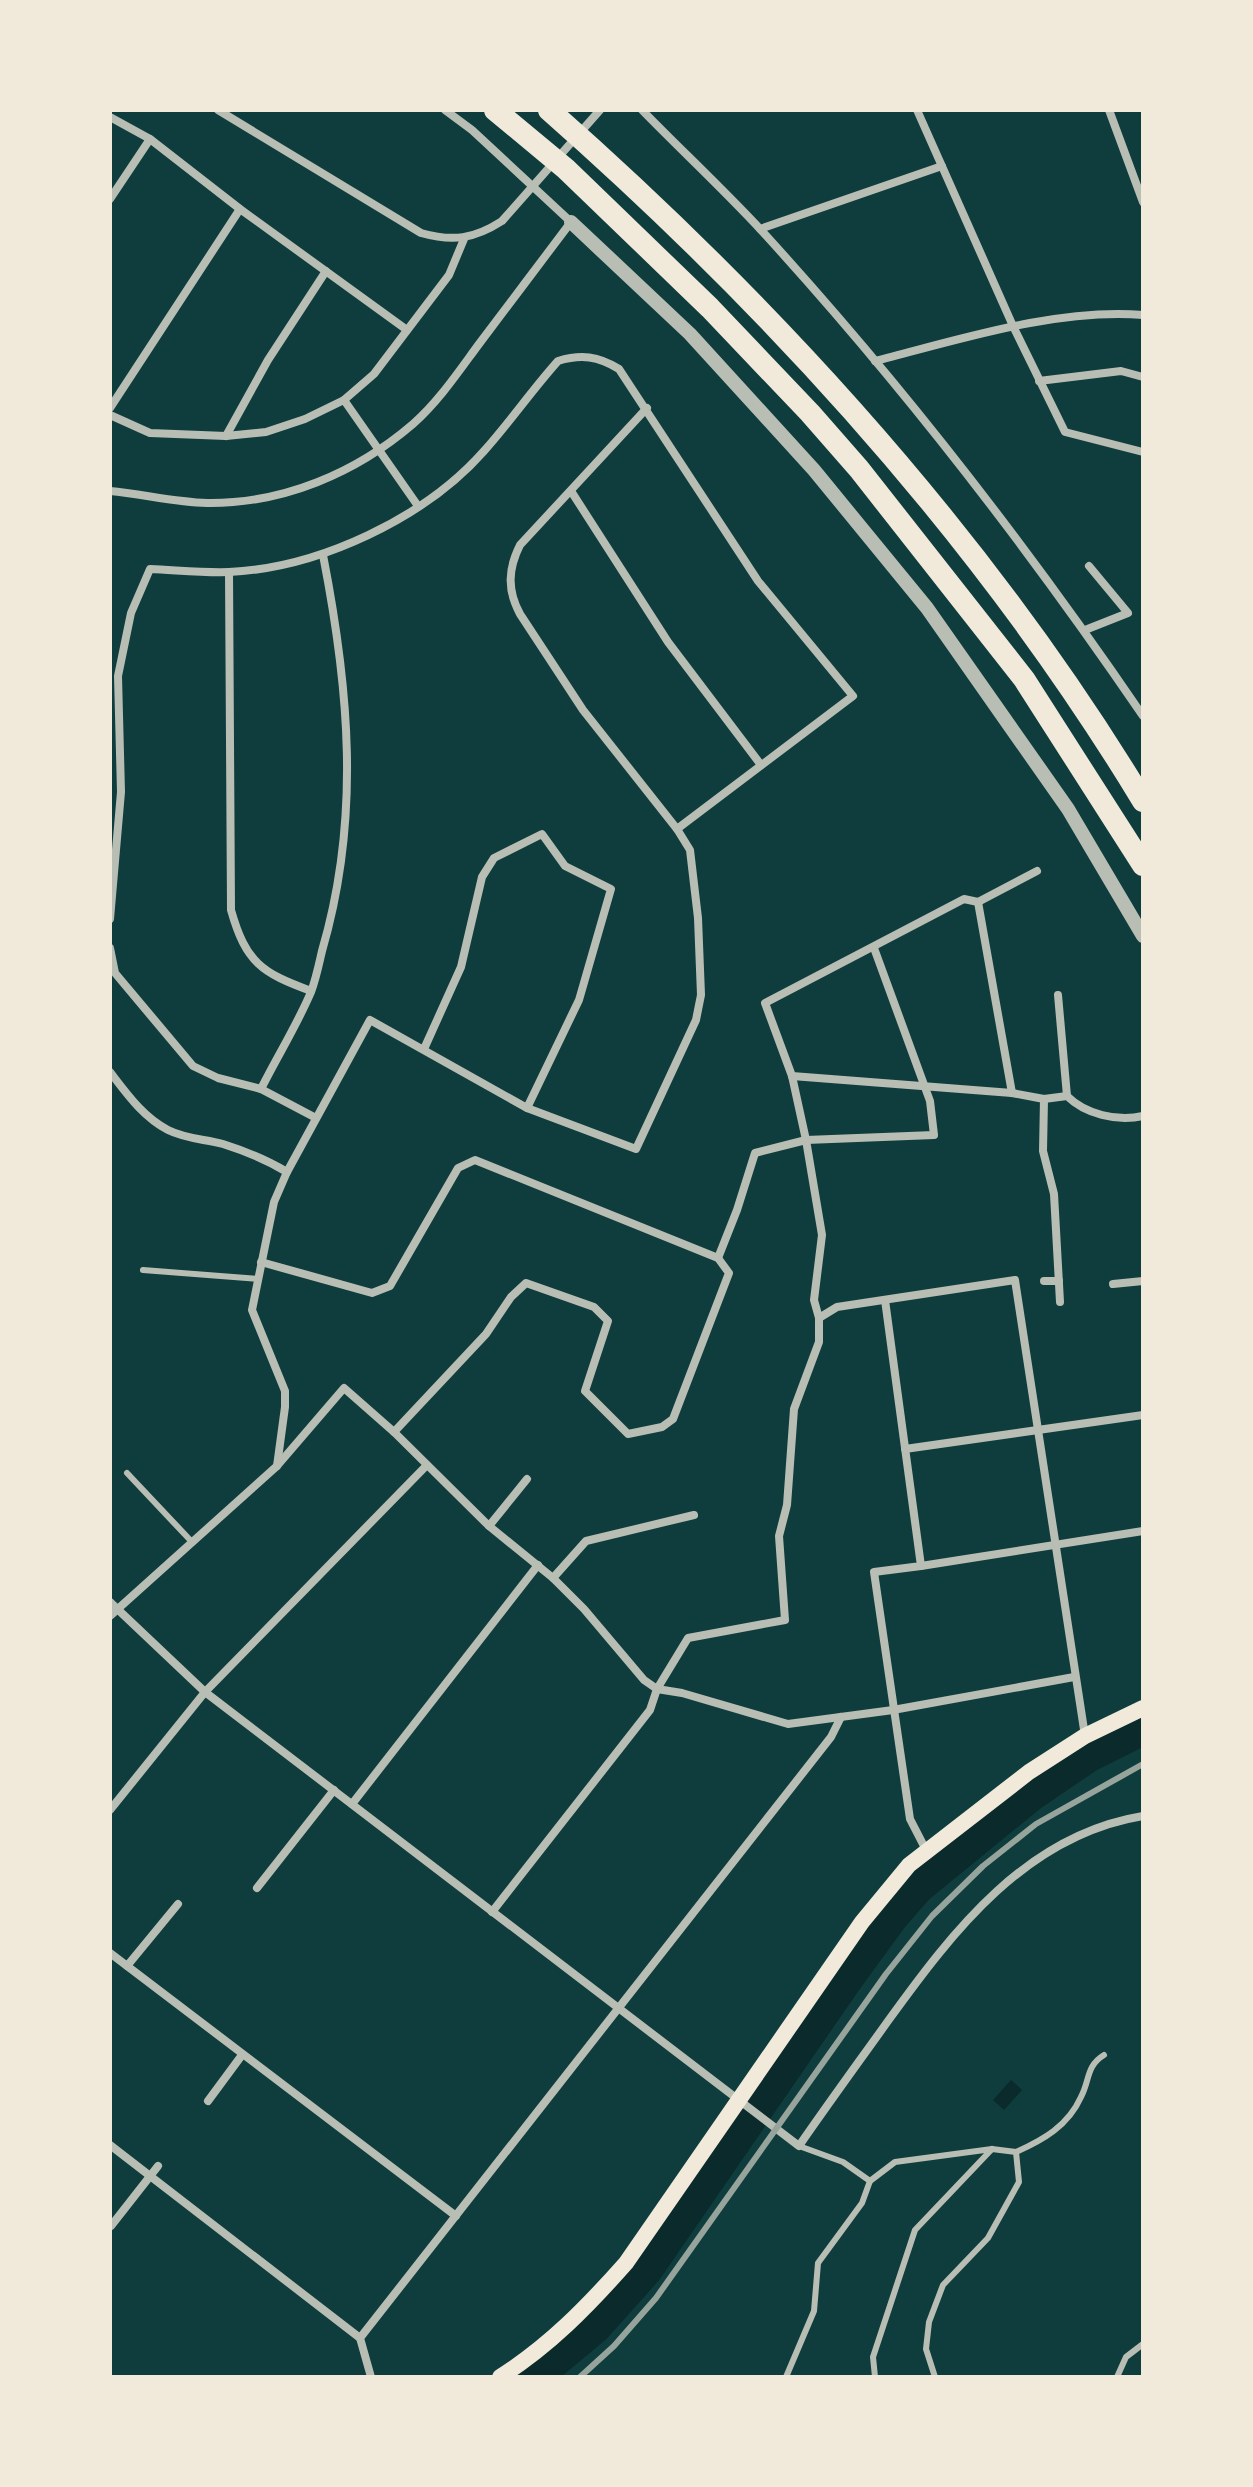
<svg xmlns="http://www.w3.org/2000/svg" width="1253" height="2487" font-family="'Fira Sans Condensed',sans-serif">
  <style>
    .water { fill: #0a2a2b }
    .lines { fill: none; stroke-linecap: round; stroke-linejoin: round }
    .river { stroke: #0a2a2b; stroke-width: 36 }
    .service { stroke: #b8beb3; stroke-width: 6 }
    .minor { stroke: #b8beb3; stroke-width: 8 }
    .tertiary { stroke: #b8beb3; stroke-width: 14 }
    .secondary { stroke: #f1e9da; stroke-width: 16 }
    .motorway { stroke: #f1e9da; stroke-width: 22 }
    .rail { stroke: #97a49c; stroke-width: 6 }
  </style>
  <rect width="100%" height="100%" fill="#0f3d3e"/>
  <polygon class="water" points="1011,2080 1022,2090 1004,2110 993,2100"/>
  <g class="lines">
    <polyline class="river" points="533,2377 594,2326 645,2269 842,1983 890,1917 917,1886 1031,1793 1087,1755 1143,1727"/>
    <g class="service">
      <polyline points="143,1270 258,1279"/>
      <polyline points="127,1473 192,1542"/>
      <path d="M1016,2152C1043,2140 1068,2126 1081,2097C1090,2080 1086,2066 1104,2055"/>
      <polyline points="870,2181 895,2162 992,2149 1016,2152 1019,2182 988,2238 943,2285 929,2322 926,2349 935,2377"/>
      <polyline points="786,2377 814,2311 818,2263 862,2203 870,2181 843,2162 799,2146"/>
      <polyline points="875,2377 873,2357 915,2230 992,2149"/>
      <polyline points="1117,2377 1126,2357 1143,2344"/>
    </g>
    <g class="minor">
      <path d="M218,110L421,233C453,242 474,239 502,221L600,110"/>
      <path d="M642,110C681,150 723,189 761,230C900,382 1027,546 1143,716"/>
      <polyline points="917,110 1013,326 1065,432 1143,452"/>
      <polyline points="1109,110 1143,202"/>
      <polyline points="110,117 150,139 240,209 407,330"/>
      <polyline points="110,199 150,139"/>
      <polyline points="760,229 942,166"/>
      <path d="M875,361C958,340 1056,308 1143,315"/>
      <polyline points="1039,381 1121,371 1143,377"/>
      <polyline points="344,400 418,506"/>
      <polyline points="110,408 240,209"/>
      <polyline points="110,415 150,433 226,436 266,432 305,419 344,400 374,374 449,275 464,239"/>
      <polyline points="226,436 268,360 326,271"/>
      <path d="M110,491C142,494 175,502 207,503C283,504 356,473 413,424C439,401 459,371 479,344C510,303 540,263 571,222L472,130L445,110"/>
      <polyline points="571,491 668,642 761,765"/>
      <path d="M229,572L231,910C246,963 262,973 311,991"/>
      <polyline points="1085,630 1128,613 1089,566"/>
      <polyline points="978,902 1037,871"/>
      <path d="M110,919L121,792L118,676L131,613L150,569C176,570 203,573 229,572C319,568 425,518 484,451C510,422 532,390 558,361C581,354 598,356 619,369L758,581L853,696L677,829"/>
      <polyline points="110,948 115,973 193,1066 218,1078 261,1089 316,1118"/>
      <polyline points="1058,995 1067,1096"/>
      <polyline points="424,1049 461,967 482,877 494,858 542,834 565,866 611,889 579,1000 527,1108"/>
      <path d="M110,1072C127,1094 143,1117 168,1130C186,1139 204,1139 223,1144C245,1151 267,1160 287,1172L274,1202L252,1310L285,1391V1407L277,1466"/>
      <path d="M792,1076L1012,1093L1044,1099L1067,1096C1085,1114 1117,1122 1143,1116"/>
      <path d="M261,1089C277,1057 297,1025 311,992C316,979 319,964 322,951C361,818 349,688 323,555"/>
      <polyline points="1044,1099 1043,1151 1054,1194 1060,1302"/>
      <path d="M287,1172L370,1020L527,1108L636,1149L696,1020L701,995L698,918L690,850L677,829L583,710L520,614C507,590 508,569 520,545L647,408"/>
      <polyline points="718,1258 737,1210 755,1153 806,1140 934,1135 930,1101 874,948"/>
      <polyline points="261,1262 372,1293 390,1286 458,1168 475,1160 718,1258 729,1273 673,1419 662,1427 628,1434 585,1391 608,1321 594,1307 526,1283 511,1297 486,1334 394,1432"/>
      <polyline points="1044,1281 1059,1281"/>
      <polyline points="1113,1284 1143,1281"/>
      <polyline points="885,1300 921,1566 874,1572 910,1819 926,1850"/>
      <polyline points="819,1318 814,1300 822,1235 806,1140 792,1076 765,1003 964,899 978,902 1012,1093"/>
      <polyline points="905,1449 1143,1415"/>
      <polyline points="489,1526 527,1479"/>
      <polyline points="921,1566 1143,1531"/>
      <polyline points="553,1578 586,1541 694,1515"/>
      <path d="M110,1602L205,1692L799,2146C828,2104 858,2063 888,2021C953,1931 1026,1835 1143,1816"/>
      <polyline points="110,1616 277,1466 344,1388 394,1432 489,1526 553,1578 584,1609 644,1680 657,1689 682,1693 788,1724 893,1710 1074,1677"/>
      <polyline points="352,1804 538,1565"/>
      <polyline points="110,1810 205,1692 427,1465"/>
      <polyline points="257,1888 334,1790"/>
      <polyline points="492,1912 650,1710 657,1689 688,1638 785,1620 779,1536 787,1505 794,1409 819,1342 819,1318 837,1307 1015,1280 1085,1736"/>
      <polyline points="110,1953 456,2216"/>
      <polyline points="127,1966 178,1904"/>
      <polyline points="208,2101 242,2055"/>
      <polyline points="110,2145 360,2338 371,2377"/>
      <polyline points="111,2226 158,2166"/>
      <polyline points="360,2338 831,1737 841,1717"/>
    </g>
    <polyline class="tertiary" points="571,222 690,334 814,470 927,608 1068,809 1143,936"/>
    <path class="secondary" d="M500,2377C549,2346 587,2307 626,2263L862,1922L909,1865L1029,1772L1085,1736L1143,1708"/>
    <g class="motorway">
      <polyline points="495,110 566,169 710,308 810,413 859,469 1024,679 1143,865"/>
      <path d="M549,110C777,311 985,540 1143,801"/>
    </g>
    <polyline class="rail" points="580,2377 614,2346 656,2298 886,1974 932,1916 983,1866 1036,1824 1143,1764"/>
  </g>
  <rect width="1253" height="2487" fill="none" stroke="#f1e9da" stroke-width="224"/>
</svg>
